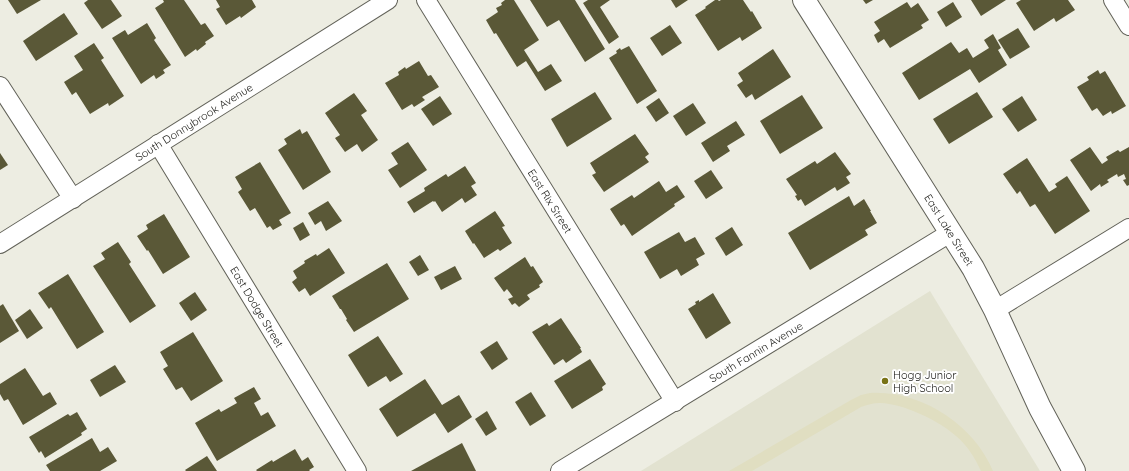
<svg xmlns="http://www.w3.org/2000/svg" width="1129" height="471" font-family="Quicksand,sans-serif">
  <style>
    .built { fill: #e2e2d0 }
    .green { fill: #e0dec1 }
    .building { fill: #5a5837 }
    .lines { fill: none; stroke-linecap: round; stroke-linejoin: round }
    .street-casing { stroke: #626259; stroke-width: 20 }
    .secondary-casing { stroke: #626259; stroke-width: 24 }
    .street { stroke: #fff; stroke-width: 18 }
    .secondary { stroke: #fff; stroke-width: 22 }
    .poi-dot { fill: #797316; stroke: #fff; stroke-width: 1.5 }
    .labels { text-anchor: middle; dominant-baseline: central; stroke-width: 4; stroke-linejoin: round; paint-order: stroke }
    .street-label { font-size: 11px; fill: #1c1c18; stroke: #fff }
    .poi-label { font-size: 11px; fill: #1c1c18; stroke: #fff; text-anchor: start }
  </style>
  <rect width="100%" height="100%" fill="#edede2"/>
  <polygon class="built" points="930,291 1040,471 641,471"/>
  <path class="green" d="M870,393C921,390 974,425 993,471H981C975,458 967,445 956,436C938,420 904,404 880,403C873,403 867,405 861,407L752,471H729L851,400L861,395Z"/>
  <g class="building">
    <polygon points="8,0 41,0 17,14"/>
    <polygon points="88,0 111,0 122,16 102,29 84,3"/>
    <polygon points="163,0 184,0 201,25 205,23 214,36 205,42 206,44 197,51 196,49 185,57 155,8 164,2"/>
    <polygon points="216,0 252,0 256,7 241,18 240,16 226,25 216,9 220,7"/>
    <polygon points="505,0 514,0 539,40 524,50 538,72 551,64 562,81 545,91 526,61 517,67 496,33 494,34 486,20 498,12 496,8 502,5 501,3"/>
    <polygon points="530,0 575,0 605,49 585,62 559,20 547,27"/>
    <polygon points="588,0 610,0 600,7 619,37 609,44 583,3"/>
    <polygon points="671,0 688,0 676,8"/>
    <polygon points="715,0 718,0 719,1 721,0 743,0 751,12 752,11 762,28 742,41 740,37 718,51 695,15 706,8 705,7"/>
    <polygon points="863,0 873,0 866,4"/>
    <polygon points="971,0 1006,0 981,16"/>
    <polygon points="1021,0 1068,0 1075,10 1056,22 1054,18 1034,31 1016,3"/>
    <polygon points="907,2 911,8 918,3 929,20 921,25 923,28 890,48 884,39 878,43 874,35 880,31 874,22"/>
    <polygon points="953,2 962,17 946,27 937,12"/>
    <polygon points="64,13 78,34 36,61 23,41"/>
    <polygon points="147,23 156,38 154,40 171,65 163,70 165,73 156,79 154,75 141,84 112,38 125,30 128,35"/>
    <polygon points="670,25 682,43 662,56 650,38"/>
    <polygon points="1018,28 1030,47 1010,59 998,40"/>
    <polygon points="993,34 1001,48 998,50 1007,65 979,83 970,69 919,100 902,73 951,42 959,53 967,48 973,58 989,48 984,40"/>
    <polygon points="94,43 104,58 101,60 124,96 109,106 108,103 90,114 76,92 72,95 64,82 83,70 74,56"/>
    <polygon points="629,46 657,91 637,104 609,58 617,53 616,51 620,48 621,50"/>
    <polygon points="773,49 791,77 755,100 752,94 746,98 737,85 743,81 738,73"/>
    <polygon points="419,61 428,76 431,75 439,87 422,97 425,100 414,107 412,104 402,110 385,83 399,75 398,72 405,67 406,69"/>
    <polygon points="1098,70 1100,74 1105,71 1126,106 1112,114 1111,111 1103,116 1097,108 1092,111 1077,87 1089,80 1087,77"/>
    <polygon points="595,92 612,119 567,147 551,119"/>
    <polygon points="977,92 993,117 949,144 933,119"/>
    <polygon points="354,93 367,111 361,115 378,140 362,152 357,144 345,152 335,138 340,135 325,113"/>
    <polygon points="802,95 823,128 780,154 760,121"/>
    <polygon points="440,96 452,114 433,126 421,109"/>
    <polygon points="1022,96 1037,120 1018,132 1002,109"/>
    <polygon points="659,98 669,113 656,122 646,107"/>
    <polygon points="693,103 706,123 686,136 673,116"/>
    <polygon points="736,121 745,135 727,146 730,151 713,162 701,143"/>
    <polygon points="300,129 302,134 307,131 331,172 303,190 278,150 287,144 284,139"/>
    <polygon points="635,134 649,154 645,157 649,162 604,192 592,175 596,173 590,163"/>
    <polygon points="408,142 427,170 400,188 388,170 398,164 391,153"/>
    <polygon points="1090,147 1102,164 1108,160 1106,157 1118,150 1120,152 1129,147 1129,185 1127,186 1123,180 1126,179 1124,174 1118,177 1117,174 1107,180 1109,182 1101,187 1100,184 1091,191 1070,160"/>
    <polygon points="835,152 851,174 846,177 850,183 837,191 835,187 805,206 801,199 798,201 795,196 797,195 786,179 815,161 817,164"/>
    <polygon points="0,153 8,165 0,170"/>
    <polygon points="1027,158 1049,192 1057,187 1055,184 1067,176 1090,211 1055,234 1035,204 1030,207 1020,191 1017,194 1003,174"/>
    <polygon points="260,162 291,213 279,220 282,225 273,230 270,226 267,228 255,208 250,211 238,192 242,189 235,177"/>
    <polygon points="465,166 476,183 471,186 477,195 465,203 462,198 442,212 435,201 434,202 433,201 414,213 407,202 425,191 424,188 446,174 448,177"/>
    <polygon points="711,170 723,188 706,199 694,181"/>
    <polygon points="659,181 666,192 677,185 685,197 674,204 675,206 632,236 624,224 621,226 610,209 632,195 634,198"/>
    <polygon points="849,196 854,206 864,199 871,211 870,211 877,223 865,230 868,235 810,270 788,233"/>
    <polygon points="328,201 342,221 326,231 321,221 315,225 308,213"/>
    <polygon points="495,211 505,226 502,227 512,243 500,251 498,249 484,258 474,243 473,244 465,231"/>
    <polygon points="164,214 190,257 163,274 148,250 147,251 137,236 148,229 146,225"/>
    <polygon points="303,222 310,235 300,241 293,228"/>
    <polygon points="732,227 743,245 726,256 715,238"/>
    <polygon points="679,232 685,242 695,237 705,254 696,259 699,265 681,276 677,269 660,279 644,252"/>
    <polygon points="118,242 131,262 129,264 156,306 130,323 93,266 105,259 101,253"/>
    <polygon points="329,248 345,273 310,296 305,288 299,292 292,282 297,278 293,271 305,263 304,261 316,254 317,256"/>
    <polygon points="420,255 429,270 418,276 409,262"/>
    <polygon points="525,257 531,267 533,266 543,282 539,285 540,287 527,295 530,299 519,307 515,303 512,305 508,299 513,297 507,289 504,292 494,278"/>
    <polygon points="387,263 409,299 354,332 346,320 347,319 341,309 340,309 332,296"/>
    <polygon points="455,266 462,279 441,290 434,277"/>
    <polygon points="68,274 104,332 77,349 51,307 49,309 38,293"/>
    <polygon points="195,292 207,310 191,321 179,303"/>
    <polygon points="713,293 731,323 706,339 688,309 696,304 695,302 699,300 699,302"/>
    <polygon points="3,304 19,331 0,343 0,306"/>
    <polygon points="30,309 43,328 27,339 15,320"/>
    <polygon points="561,318 581,348 580,348 582,352 566,363 563,359 554,365 532,332 547,323 549,326"/>
    <polygon points="193,332 223,381 191,401 182,387 176,390 163,369 168,366 160,352"/>
    <polygon points="378,336 403,374 390,382 386,376 368,387 348,355"/>
    <polygon points="497,341 508,359 492,370 480,352"/>
    <polygon points="590,359 606,384 602,387 603,390 572,409 554,381"/>
    <polygon points="115,365 126,382 100,397 90,380"/>
    <polygon points="25,368 43,396 50,392 57,404 23,425 8,399 4,401 0,394 0,384"/>
    <polygon points="425,379 442,405 459,395 472,417 448,433 435,413 397,437 379,409"/>
    <polygon points="254,387 261,399 254,403 261,416 268,412 276,426 217,461 195,423 219,409 221,412 237,403 234,398"/>
    <polygon points="531,392 546,416 530,426 515,402"/>
    <polygon points="487,411 497,429 486,436 475,419"/>
    <polygon points="77,412 87,429 81,433 82,435 45,458 41,451 39,453 29,437 68,414 70,416"/>
    <polygon points="92,438 100,452 108,447 117,461 100,471 50,471 46,465"/>
    <polygon points="462,443 476,471 411,471"/>
    <polygon points="295,449 302,461 308,457 314,467 309,470 310,471 257,471 256,470 272,460 273,462"/>
    <polygon points="207,456 217,471 186,471 185,470"/>
  </g>
  <g class="lines">
    <g class="street-casing">
      <g id="street">
        <polyline points="426,0 675,402"/>
        <polyline points="1113,0 1129,26"/>
        <polyline points="0,86 73,199"/>
        <polyline points="158,144 357,471"/>
        <polyline points="0,244 388,0"/>
        <polyline points="995,310 1129,228"/>
        <polyline points="560,471 950,233"/>
      </g>
    </g>
    <g class="secondary-casing">
      <polyline id="secondary" points="804,0 973,268 995,310 1040,408 1074,471"/>
    </g>
    <use href="#street" class="street"/>
    <use href="#secondary" class="secondary"/>
  </g>
  <circle class="poi-dot" cx="885" cy="381" r="4"/>
  <g class="labels">
    <g class="street-label">
      <text transform="translate(194 122) rotate(-32)">South Donnybrook Avenue</text>
      <text transform="translate(550 201) rotate(58)">East Rix Street</text>
      <text transform="translate(949 230) rotate(58)">East Lake Street</text>
      <text transform="translate(257 307) rotate(59)">East Dodge Street</text>
      <text transform="translate(756 352) rotate(-31)">South Fannin Avenue</text>
    </g>
    <g class="poi-label">
      <text x="893" y="375">Hogg Junior<tspan x="893" dy="13">High School</tspan></text>
    </g>
  </g>
</svg>
